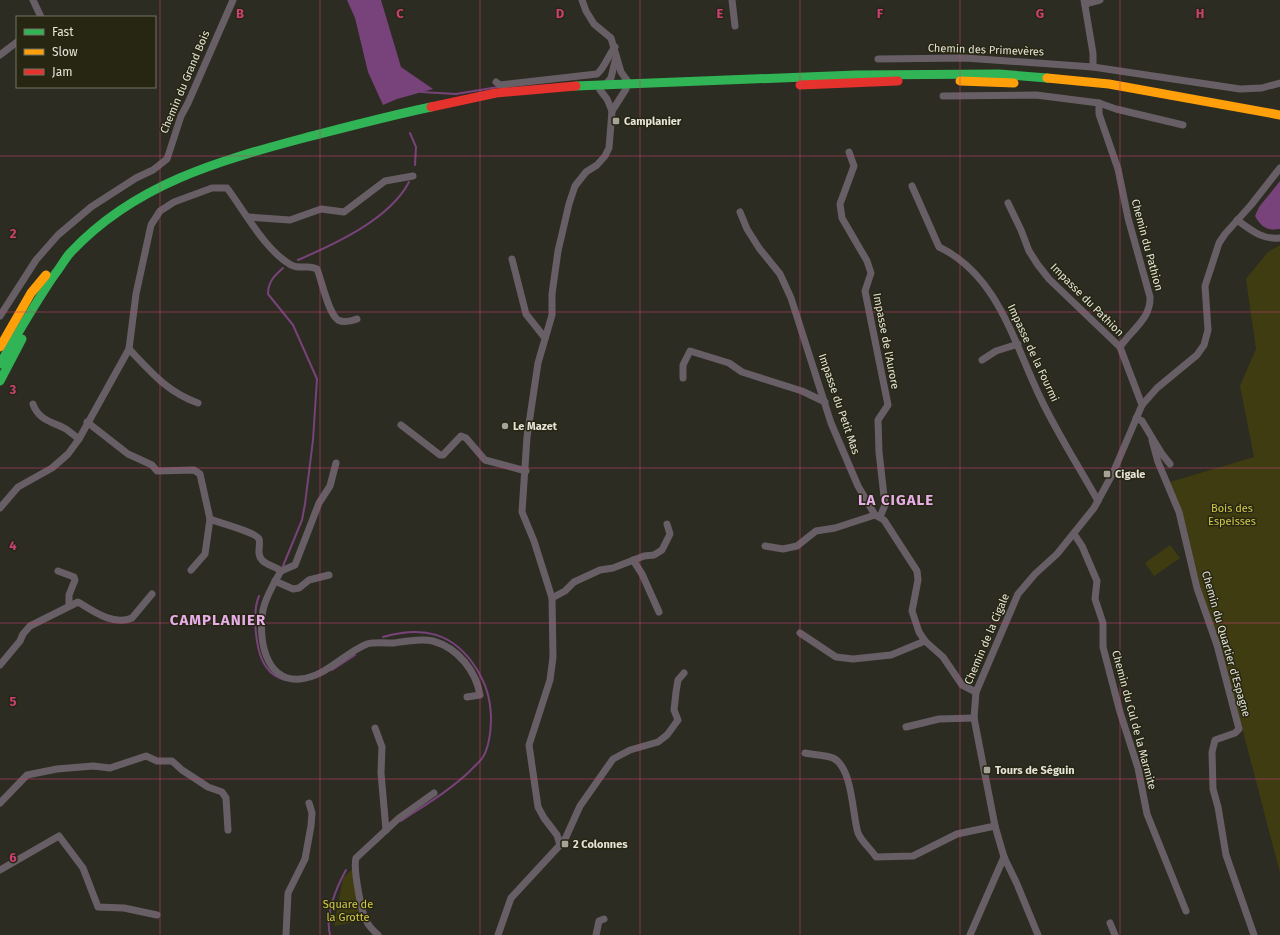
<svg xmlns="http://www.w3.org/2000/svg" width="1280" height="935" font-family="'Fira Sans',sans-serif">
  <style>
    .green { fill: #3f3c12 }
    .water { fill: #78427a }
    .lines { fill: none; stroke-linecap: round; stroke-linejoin: round }
    .stream { stroke: #78427a; stroke-width: 2 }
    .street { stroke: #685f66; stroke-width: 7 }
    .fast { stroke: #30b455; stroke-width: 9 }
    .slow { stroke: #ff9f0a; stroke-width: 9 }
    .jam { stroke: #e5322d; stroke-width: 9 }
    .grid { fill: none; stroke: #c94174; stroke-width: 1; stroke-opacity: 0.55 }
    .poi-dot { fill: #a4a498; stroke: #272613; stroke-width: 1.5 }
    .labels { text-anchor: middle; dominant-baseline: central; stroke-width: 3; stroke-linejoin: round; paint-order: stroke }
    .street-label { font-size: 11px; fill: #e4e4d8; stroke: #272613 }
    .poi-label { font-size: 11px; font-weight: bold; fill: #e4e4d8; stroke: #272613; text-anchor: start }
    .park-label { font-size: 11px; fill: #d3ca48; stroke: #272613 }
    .district-label { font-size: 15px; font-weight: bold; letter-spacing: 1px; fill: #e6aee8; stroke: #272613 }
    .grid-label { font-size: 13px; text-anchor: middle; font-weight: bold; fill: #c94174; stroke: #272613; stroke-width: 3; stroke-linejoin: round; paint-order: stroke }
  </style>
  <rect width="100%" height="100%" fill="#2c2c22"/>
  <g class="green">
    <polygon points="1280,245 1280,873 1221,647 1201,590 1182,512 1170,482 1254,457 1240,386 1256,349 1246,279 1268,252"/>
    <polygon points="1170,545 1180,558 1154,576 1145,563"/>
    <polygon points="353,869 359,897 361,921 334,926 343,878"/>
  </g>
  <g class="water">
    <polygon points="347,0 381,0 401,67 433,89 397,99 383,105 368,72 355,18"/>
    <path d="M1280,181V229C1267,231 1261,227 1255,216L1259,207Z"/>
  </g>
  <g class="lines">
    <g class="stream">
      <polyline points="421,92 456,94 498,87"/>
      <polyline points="410,133 416,147 415,165"/>
      <path d="M298,260C335,244 390,219 409,182"/>
      <path d="M283,566L302,520L305,504L313,440L317,379L293,325L268,294C268,282 274,276 283,268"/>
      <path d="M259,596C252,612 255,653 267,668C271,674 278,678 285,680"/>
      <path d="M383,637C423,626 453,632 476,668C486,684 490,697 491,716C491,730 490,745 483,757C480,762 474,766 470,771C449,791 425,805 401,821"/>
      <polyline points="332,670 355,655"/>
      <path d="M330,935C325,915 336,888 346,870"/>
    </g>
    <g class="street">
      <polyline points="33,0 41,17"/>
      <polyline points="582,0 586,11 594,24 611,38 621,72 629,83"/>
      <polyline points="732,0 735,26"/>
      <polyline points="1084,0 1093,53 1093,67"/>
      <polyline points="1085,4 1100,0"/>
      <polyline points="0,55 17,42"/>
      <polyline points="878,59 965,58 1093,67 1240,89 1262,88 1280,83"/>
      <path d="M496,82L500,85L597,74C605,68 608,55 615,47"/>
      <polyline points="606,84 611,78 616,57"/>
      <polyline points="600,90 607,99 612,111"/>
      <polyline points="943,96 1036,95 1099,103 1116,109 1183,125"/>
      <path d="M1099,103V114L1118,169L1128,218L1150,297C1151,319 1131,330 1120,347L1142,405"/>
      <polyline points="849,152 854,166 840,204 842,218 867,261 871,273 865,291 888,405 878,420 879,452 885,505 880,517"/>
      <path d="M912,186L939,247C998,275 1014,343 1040,397C1057,433 1079,467 1098,501"/>
      <polyline points="1008,203 1021,230 1029,251 1038,265 1049,279 1120,347"/>
      <polyline points="740,212 747,229 759,248 780,274 791,298 831,423 858,486 875,515 884,520 917,571 918,580 912,611 919,632 925,641 943,657 962,685 976,692"/>
      <polyline points="248,217 290,220 321,209 344,212 385,181 413,176"/>
      <path d="M1237,220C1251,230 1262,240 1280,238"/>
      <polyline points="512,259 526,314 545,338"/>
      <polyline points="0,316 36,260 58,235 91,207 136,178 153,170 167,159 181,116 188,103 233,0"/>
      <path d="M129,349C151,372 167,392 198,403"/>
      <polyline points="982,360 996,351 1018,344"/>
      <polyline points="683,378 683,365 690,351 729,363 742,372 802,391 825,402"/>
      <path d="M33,404C38,420 53,422 66,429C70,432 75,436 79,439"/>
      <polyline points="1136,418 1142,421 1162,454 1170,464"/>
      <polyline points="87,422 128,454 152,465 157,471 194,470 200,474 210,519 205,554 191,570"/>
      <polyline points="401,425 440,455 443,455 461,436 466,438 485,460 526,471"/>
      <polyline points="1152,440 1158,462 1179,512 1197,588 1217,645 1239,729 1235,733 1215,740 1212,752 1213,789 1218,807 1226,855 1254,935"/>
      <path d="M0,508L18,487L52,468L68,454L79,439L129,349L136,294L151,225L160,211L174,202L212,188H227C245,212 265,250 291,265C300,270 309,264 317,269C322,281 328,313 338,320C344,323 352,321 357,319"/>
      <path d="M210,519C219,523 256,532 259,539C261,546 256,554 262,560C267,566 276,566 281,571C274,583 266,596 263,610C258,636 264,682 300,679C326,677 344,653 367,644C374,642 386,643 394,643C406,641 422,638 433,641C458,648 476,671 480,695L467,697"/>
      <polyline points="1074,534 1082,546 1097,581 1095,599 1103,623 1103,647 1120,712 1138,768 1147,814 1186,911"/>
      <polyline points="765,546 783,549 797,546 816,531 835,528 875,515"/>
      <polyline points="633,560 642,574 659,612"/>
      <polyline points="58,571 74,577 75,580 69,595 69,605"/>
      <polyline points="281,571 295,565 319,503 330,486 336,463"/>
      <polyline points="275,581 293,589 299,588 309,580 329,575"/>
      <polyline points="552,598 565,591 574,582 600,570 613,568 644,556 654,555 662,550 670,534 667,524"/>
      <polyline points="800,633 836,657 853,659 891,655 925,641"/>
      <path d="M0,665L20,641L23,634L30,626L78,602C93,611 113,626 132,618L152,594"/>
      <polyline points="906,727 939,719 974,718"/>
      <polyline points="375,728 382,747 381,773 386,830"/>
      <path d="M805,753C814,755 825,755 833,758C853,768 852,814 858,833C861,841 871,849 876,857L913,856L957,834L995,826"/>
      <polyline points="0,803 27,775 57,769 93,766 110,768 146,756 157,761 172,761 182,770 208,787 222,792 226,798 228,830"/>
      <polyline points="560,845 566,837 580,806 613,759 630,750 658,742 667,735 678,720 674,710 676,692 678,680 684,673"/>
      <polyline points="0,870 59,836 83,868 98,907 124,908 157,915"/>
      <polyline points="1110,923 1115,935"/>
      <polyline points="286,935 288,893 305,859 311,826 312,813 309,803"/>
      <path d="M378,935C373,930 368,926 366,920C361,911 353,868 356,858L399,818L434,793"/>
      <polyline points="498,935 511,898 560,845 557,835 544,818 538,807 529,745 550,680 553,657 552,598 534,541 522,512 527,437 538,363 552,315 552,294 558,251 569,204 575,186 586,172 597,165 605,156 609,148 612,111 626,89"/>
      <polyline points="596,935 599,921 604,919"/>
      <polyline points="970,935 1004,857"/>
      <polyline points="1038,935 1017,884 1004,857 995,826 974,718 976,692 1018,594 1035,574 1057,554 1094,508 1113,473 1142,405 1157,388 1197,355 1204,345 1208,330 1205,286 1219,243 1225,234 1251,205 1280,168"/>
    </g>
    <g class="fast">
      <polyline points="576,86 856,75 999,74 1047,78"/>
      <path d="M0,364C18,333 35,303 55,274C61,267 65,258 71,252C135,184 218,161 304,138C347,127 388,116 431,107"/>
      <polyline points="0,381 22,339"/>
    </g>
    <g class="slow">
      <polyline points="1047,78 1109,84 1280,115"/>
      <polyline points="960,81 1014,83"/>
      <polyline points="0,347 31,293 46,275"/>
    </g>
    <g class="jam">
      <polyline points="800,85 898,81"/>
      <polyline points="431,107 496,93 576,86"/>
    </g>
  </g>
  <path class="grid" d="M160,0V935M320,0V935M480,0V935M640,0V935M800,0V935M960,0V935M1120,0V935M0,156H1280M0,312H1280M0,468H1280M0,623H1280M0,779H1280"/>
  <g class="poi-dot">
    <rect x="612" y="117" width="8" height="8" rx="2"/>
    <circle cx="505" cy="426" r="4"/>
    <rect x="1103" y="470" width="8" height="8" rx="2"/>
    <rect x="983" y="766" width="8" height="8" rx="2"/>
    <rect x="561" y="840" width="8" height="8" rx="2"/>
  </g>
  <g class="labels">
    <g class="street-label">
      <text transform="translate(986 50) rotate(2)">Chemin des Primevères</text>
      <text transform="translate(185 82) rotate(-67)">Chemin du Grand Bois</text>
      <text transform="translate(1147 245) rotate(75)">Chemin du Pathion</text>
      <text transform="translate(1087 300) rotate(45)">Impasse du Pathion</text>
      <text transform="translate(886 341) rotate(79)">Impasse de l'Aurore</text>
      <text transform="translate(1033 353) rotate(65)">Impasse de la Fourmi</text>
      <text transform="translate(839 404) rotate(71)">Impasse du Petit Mas</text>
      <text transform="translate(987 639) rotate(-67)">Chemin de la Cigale</text>
      <text transform="translate(1226 644) rotate(74)">Chemin du Quartier d'Espagne</text>
      <text transform="translate(1134 720) rotate(75)">Chemin du Cul de la Marmite</text>
    </g>
    <g class="poi-label">
      <text x="624" y="121">Camplanier</text>
      <text x="513" y="426">Le Mazet</text>
      <text x="1115" y="474">Cigale</text>
      <text x="995" y="770">Tours de Séguin</text>
      <text x="573" y="844">2 Colonnes</text>
    </g>
    <g class="park-label">
      <text x="1232" y="508">Bois des<tspan x="1232" dy="13">Espeisses</tspan></text>
      <text x="348" y="904">Square de<tspan x="348" dy="13">la Grotte</tspan></text>
    </g>
    <g class="district-label">
      <text x="896" y="500">LA CIGALE</text>
      <text x="218" y="620">CAMPLANIER</text>
    </g>
  </g>
  <g class="grid-label">
    <text x="240" y="18">B</text>
    <text x="400" y="18">C</text>
    <text x="560" y="18">D</text>
    <text x="720" y="18">E</text>
    <text x="880" y="18">F</text>
    <text x="1040" y="18">G</text>
    <text x="1200" y="18">H</text>
    <text x="13" y="238">2</text>
    <text x="13" y="394">3</text>
    <text x="13" y="550">4</text>
    <text x="13" y="706">5</text>
    <text x="13" y="862">6</text>
  </g>
  <rect x="16" y="16" width="140" height="72" fill="#272613" stroke="#737262"/>
  <rect x="24" y="29" width="20" height="6" fill="#30b455" stroke="#737262"/>
  <text x="52" y="36" font-size="12" fill="#e4e4d8">Fast</text>
  <rect x="24" y="49" width="20" height="6" fill="#ff9f0a" stroke="#737262"/>
  <text x="52" y="56" font-size="12" fill="#e4e4d8">Slow</text>
  <rect x="24" y="69" width="20" height="6" fill="#e5322d" stroke="#737262"/>
  <text x="52" y="76" font-size="12" fill="#e4e4d8">Jam</text>
</svg>
